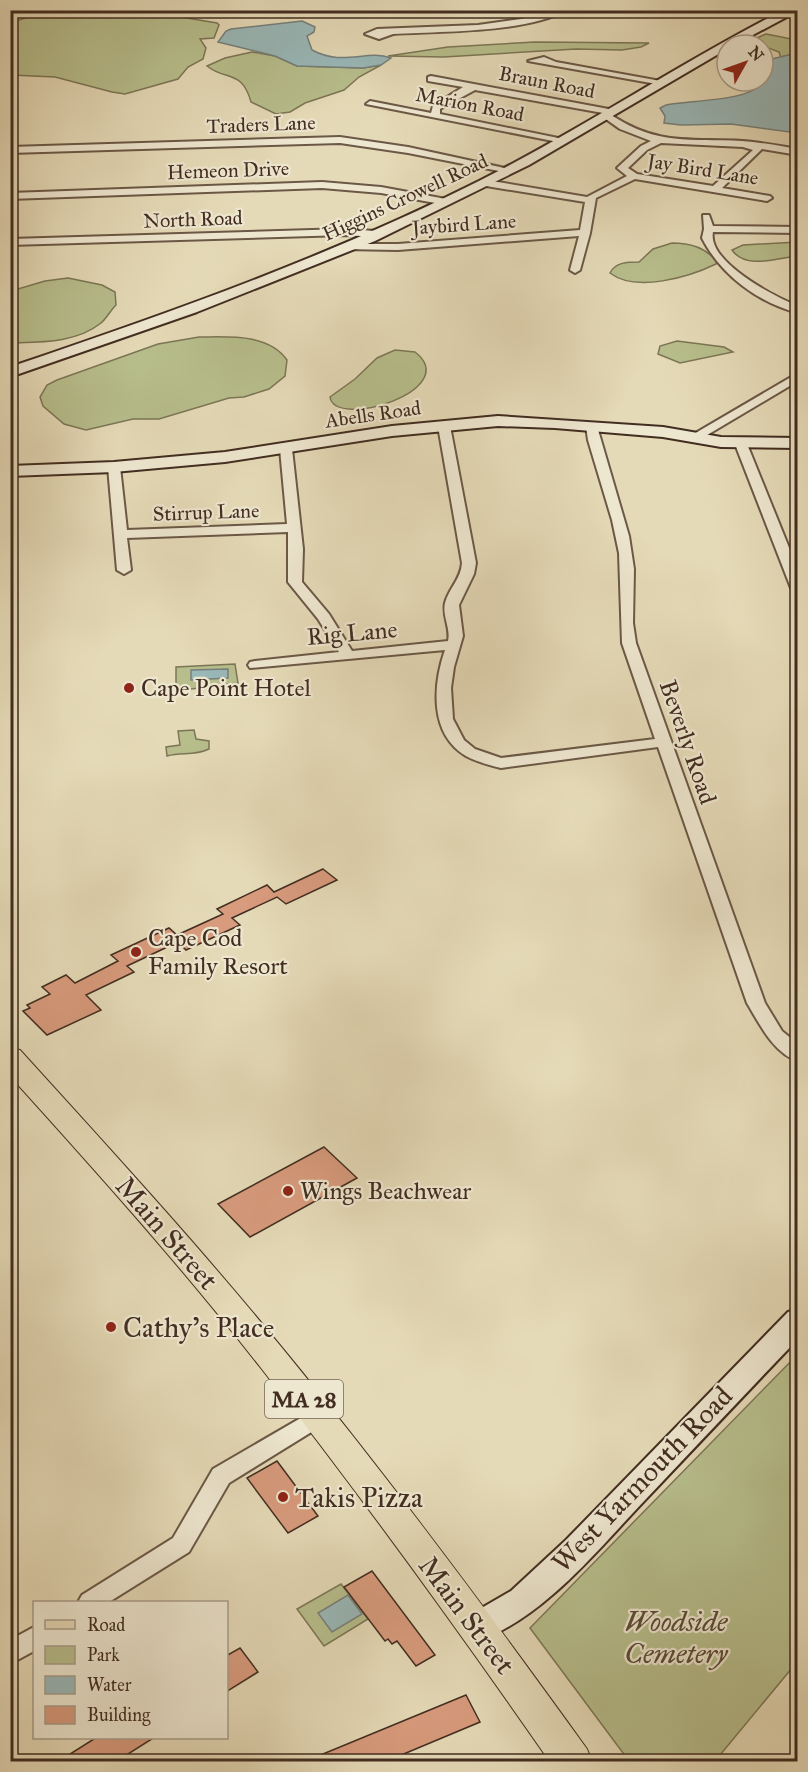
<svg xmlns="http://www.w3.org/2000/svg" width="808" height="1772" font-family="'IM FELL Great Primer',serif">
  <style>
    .green { fill: #b7be8c; stroke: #7c7656; stroke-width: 1.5 }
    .water { fill: #99b8b8; stroke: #76807c; stroke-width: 1.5 }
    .building { fill: #d89b7d; stroke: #422d21; stroke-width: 1.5 }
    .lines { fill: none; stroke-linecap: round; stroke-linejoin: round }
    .street-casing { stroke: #6b5846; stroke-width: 4 }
    .secondary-casing { stroke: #422d21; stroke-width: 4 }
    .primary-casing { stroke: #422d21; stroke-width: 2 }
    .street { fill: #eee7d0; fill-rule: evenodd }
    .secondary { fill: #eee7d0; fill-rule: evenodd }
    .primary { fill: #e5dab7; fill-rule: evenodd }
    .poi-dot { fill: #8f2418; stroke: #eee7d0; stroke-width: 2 }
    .labels { text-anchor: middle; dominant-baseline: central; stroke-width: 4.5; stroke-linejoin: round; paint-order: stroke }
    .far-street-label { font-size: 20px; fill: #422d21; stroke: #eee7d0 }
    .shield { fill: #eee7d0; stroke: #766556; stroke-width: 1.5 }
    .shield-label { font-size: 22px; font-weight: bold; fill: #422d21 }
    .street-label { font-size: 24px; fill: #422d21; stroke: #eee7d0 }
    .poi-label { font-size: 24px; fill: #422d21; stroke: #eee7d0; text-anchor: start }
    .near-street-label { font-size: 28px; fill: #422d21; stroke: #eee7d0 }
    .near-poi-label { font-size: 28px; fill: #422d21; stroke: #eee7d0; text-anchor: start }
    .near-park-label { font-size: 28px; font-style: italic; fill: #594a36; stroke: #eee7d0 }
  </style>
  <rect width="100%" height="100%" fill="#e5dab7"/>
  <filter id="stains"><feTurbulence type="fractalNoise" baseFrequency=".00333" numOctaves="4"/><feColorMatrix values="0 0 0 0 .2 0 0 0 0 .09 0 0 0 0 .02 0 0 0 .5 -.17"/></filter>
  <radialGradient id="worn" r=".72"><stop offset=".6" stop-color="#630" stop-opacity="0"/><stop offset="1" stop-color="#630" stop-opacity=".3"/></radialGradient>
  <g class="green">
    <polygon points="47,10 169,11 173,12 169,15 217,23 219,25 214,38 200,39 206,48 203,59 188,67 178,79 125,94 112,92 55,77 11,75 11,23"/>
    <polygon points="766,34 797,40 797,53 781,58 779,52 753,42 754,39"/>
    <polygon points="535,42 649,43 641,47 622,50 576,49 444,57 388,56 448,47"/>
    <path d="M252,52L275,56L297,66L363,68L381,65L359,77L344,90L305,103L290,112L276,114L251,102C242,69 225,81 207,66L225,58Z"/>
    <path d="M797,242V256C777,258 746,270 732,250L743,245Z"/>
    <path d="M672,243C690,243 704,247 717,261L716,264C689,277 636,293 610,273C615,262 628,262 639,262L653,249Z"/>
    <path d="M68,278L102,285L115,292L116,305C110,311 107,318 101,323C76,343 41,342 11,343V291L45,281Z"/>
    <path d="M199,337C228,337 268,333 287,360L285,376L269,389L244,397L229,398L159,419H133L86,430L64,424L43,406L40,397L47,385L57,380L158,344Z"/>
    <polygon points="677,341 724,347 733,352 680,363 658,354 660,346"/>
    <path d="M395,350L415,352C464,390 335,430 330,397L355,379L377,358Z"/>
    <polygon points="235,664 238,683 176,691 176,667"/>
    <path d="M194,730L196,739L209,741V749C192,757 182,751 167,756L166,747L180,745L178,731Z"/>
    <polygon points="797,1355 797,1662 715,1761 629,1761 530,1628"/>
    <polygon points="341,1584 368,1619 324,1646 297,1609"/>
  </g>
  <g class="water">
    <path d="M302,21L315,27L314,32L307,36L312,50C344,67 366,49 391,58L381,65L363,68L297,66L275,56L218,42L226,31L231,29Z"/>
    <path d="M797,53V133L731,124L681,125L664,123L665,116L660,108L666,105C688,100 753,102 763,81V61Z"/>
    <polygon points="228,669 228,678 191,680 191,670"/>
    <polygon points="348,1595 362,1614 332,1632 318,1613"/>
  </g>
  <g class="building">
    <polygon points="323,869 337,880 286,904 277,897 232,918 240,925 186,950 178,942 127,966 134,972 86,995 101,1010 47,1035 23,1011 30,1008 27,1005 50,994 42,987 66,975 75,983 118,961 111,955 169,928 177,935 223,914 217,909 267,885 274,892"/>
    <polygon points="324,1147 357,1178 250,1237 218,1204"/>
    <polygon points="277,1461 318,1516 288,1533 247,1478"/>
    <polygon points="372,1571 435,1655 416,1666 397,1641 392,1644 388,1639 385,1641 344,1587"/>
    <polygon points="240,1648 258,1672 226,1692 226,1656"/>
    <polygon points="466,1695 480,1722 387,1761 306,1761"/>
    <polygon points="97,1737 155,1737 117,1761 59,1761"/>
  </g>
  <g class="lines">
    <g class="street-casing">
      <g id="street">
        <path d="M553,10H567C526,33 440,31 393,34L379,39L365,34L377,29L478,25L521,19Z"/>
        <polygon points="544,57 556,62 666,82 662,85 528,61"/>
        <path d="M431,76L614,110L615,112L611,115C659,146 688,138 742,141C760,142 779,146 798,149V155L762,149L722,188L770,196L772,198L767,201L635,179L596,198L590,233L580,270L575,273L570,270L579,236L398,250L342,249L341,247L346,244H398L580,230L585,202L486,186L481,183L486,180L587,197L627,176L617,168L641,146L651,141L620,129L603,117V113L475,90L440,109V114L568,140L563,143L366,104L370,101L431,113L433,106L463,87L428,81V77ZM661,143L743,147L753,150L713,186L637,174L628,168L647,150Z"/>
        <polygon points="340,137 408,147 514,170 509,173 408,153 340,143 10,153 10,147"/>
        <polygon points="322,182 381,187 446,199 451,202 446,205 381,193 322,188 10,199 10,193"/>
        <path d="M703,215H709L713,226L798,227V233L713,232C707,262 775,297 798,306V313C757,302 721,275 702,238L704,229Z"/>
        <polygon points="345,229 376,231 381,234 376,237 345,235 10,245 10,239"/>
        <polygon points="798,373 798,381 697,441 693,442 687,438"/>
        <path d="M444,422L450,426L476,563L474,574L459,605L463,636L454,667L451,688L453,719L464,740L475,749L501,758L655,739L622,643L619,553L612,520L588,440L586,426L588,423H596L629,536L634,569L633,623L636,643L765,1003L782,1031L798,1044V1061C774,1054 759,1023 747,1003L658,747L501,768C489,765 477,762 466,756C429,734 433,685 445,650L250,668L248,665L250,662L255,661L339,652L318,619L288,582V532L127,538L131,570L124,574L117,570L108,467L110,464L114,463L120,467L127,530L287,524L280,449L286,445L292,449L303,549L302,582L329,614L352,651L448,641C451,628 442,616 445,603C449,588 461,579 462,563L438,426Z"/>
        <polygon points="741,440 747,444 798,570 798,592 791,588 735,444"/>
        <polygon points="318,1408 326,1411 329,1417 326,1423 229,1483 189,1552 109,1602 78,1602 82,1595 173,1538 213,1469"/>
        <polygon points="34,1627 34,1651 10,1664 10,1640"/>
      </g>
    </g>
    <g class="secondary-casing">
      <g id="secondary">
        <path d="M784,10L798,11L734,45H727V49L529,165L375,241L197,312L10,377V367C170,313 328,257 479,181C583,129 679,63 784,10Z"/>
        <polygon points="498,416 663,427 721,437 798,438 798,448 721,447 663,437 555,428 498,426 392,436 225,462 114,472 10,476 10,466 114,462 225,452 392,426"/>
        <path d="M798,1309V1339C747,1392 697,1445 647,1498C599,1548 545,1617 478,1641L466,1637L462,1627L466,1617L511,1591L566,1540L788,1312Z"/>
      </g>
    </g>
    <g class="primary-casing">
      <path id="primary" d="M10,1048L20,1050C109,1148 199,1246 283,1349C389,1478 489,1613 587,1749L592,1762H550C457,1628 361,1496 261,1368C182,1267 96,1171 10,1076Z"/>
    </g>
    <use href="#street" class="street"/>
    <use href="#secondary" class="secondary"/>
    <use href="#primary" class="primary"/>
  </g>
  <g class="poi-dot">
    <circle cx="129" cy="688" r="6"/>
    <circle cx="136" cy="952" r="6"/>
    <circle cx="288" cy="1191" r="6"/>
    <circle cx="111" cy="1327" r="6"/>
    <circle cx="283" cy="1497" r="6"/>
  </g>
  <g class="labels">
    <g class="far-street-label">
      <text transform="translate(547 82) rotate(11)">Braun Road</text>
      <text transform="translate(470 104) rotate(11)">Marion Road</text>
      <text transform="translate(261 124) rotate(-2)">Traders Lane</text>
      <text transform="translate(703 169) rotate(9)">Jay Bird Lane</text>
      <text transform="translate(228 170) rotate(-2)">Hemeon Drive</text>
      <text transform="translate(405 197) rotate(-25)">Higgins Crowell Road</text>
      <text transform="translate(193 219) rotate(-2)">North Road</text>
      <text transform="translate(464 224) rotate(-4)">Jaybird Lane</text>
      <text transform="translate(373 414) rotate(-8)">Abells Road</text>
      <text transform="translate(206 512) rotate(-2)">Stirrup Lane</text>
    </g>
    <rect class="shield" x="265" y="1380" width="78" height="38" rx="4.5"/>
    <g class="shield-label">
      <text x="304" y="1399">MA 28</text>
    </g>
    <g class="street-label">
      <text transform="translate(352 633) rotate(-5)">Rig Lane</text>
      <text transform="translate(688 742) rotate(71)">Beverly Road</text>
    </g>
    <g class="poi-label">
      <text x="141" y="688">Cape Point Hotel</text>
      <text x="148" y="938">Cape Cod<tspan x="148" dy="28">Family Resort</tspan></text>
      <text x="300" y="1191">Wings Beachwear</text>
    </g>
    <g class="near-street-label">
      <text transform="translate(167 1233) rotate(49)">Main Street</text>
      <text transform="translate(642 1479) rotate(-46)">West Yarmouth Road</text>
      <text transform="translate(467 1615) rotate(53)">Main Street</text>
    </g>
    <g class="near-poi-label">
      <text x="123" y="1327">Cathy's Place</text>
      <text x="295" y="1497">Takis Pizza</text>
    </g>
    <g class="near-park-label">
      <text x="676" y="1621">Woodside<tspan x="676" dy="32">Cemetery</tspan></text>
    </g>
  </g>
  <rect width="808" height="1772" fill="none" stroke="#e5dab7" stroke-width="36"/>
  <rect x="12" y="12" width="784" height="1748" fill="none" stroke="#422d21" stroke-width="3"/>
  <rect x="18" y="18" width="772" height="1736" fill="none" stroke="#422d21" stroke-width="1.5"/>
  <rect x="33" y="1601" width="195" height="138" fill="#eee7d0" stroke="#a99d8a" stroke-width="1.5"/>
  <rect x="45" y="1620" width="30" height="9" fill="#e5dab7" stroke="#a99d8a" stroke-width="1.5"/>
  <text x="87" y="1631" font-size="18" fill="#422d21">Road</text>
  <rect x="45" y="1646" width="30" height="18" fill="#b7be8c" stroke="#a99d8a" stroke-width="1.5"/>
  <text x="87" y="1661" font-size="18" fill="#422d21">Park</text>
  <rect x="45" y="1676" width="30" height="18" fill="#99b8b8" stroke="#a99d8a" stroke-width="1.5"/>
  <text x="87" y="1691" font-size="18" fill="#422d21">Water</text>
  <rect x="45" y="1706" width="30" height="18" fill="#d89b7d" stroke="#a99d8a" stroke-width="1.5"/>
  <text x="87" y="1721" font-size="18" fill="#422d21">Building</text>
  <g transform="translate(745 63) rotate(50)"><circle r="28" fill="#eee7d0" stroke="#a99d8a" stroke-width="1.5"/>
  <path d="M0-4.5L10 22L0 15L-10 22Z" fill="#8f2418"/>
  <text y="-9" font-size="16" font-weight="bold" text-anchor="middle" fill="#422d21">N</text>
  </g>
  <rect width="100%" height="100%" filter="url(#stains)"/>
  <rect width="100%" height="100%" fill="url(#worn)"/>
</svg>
